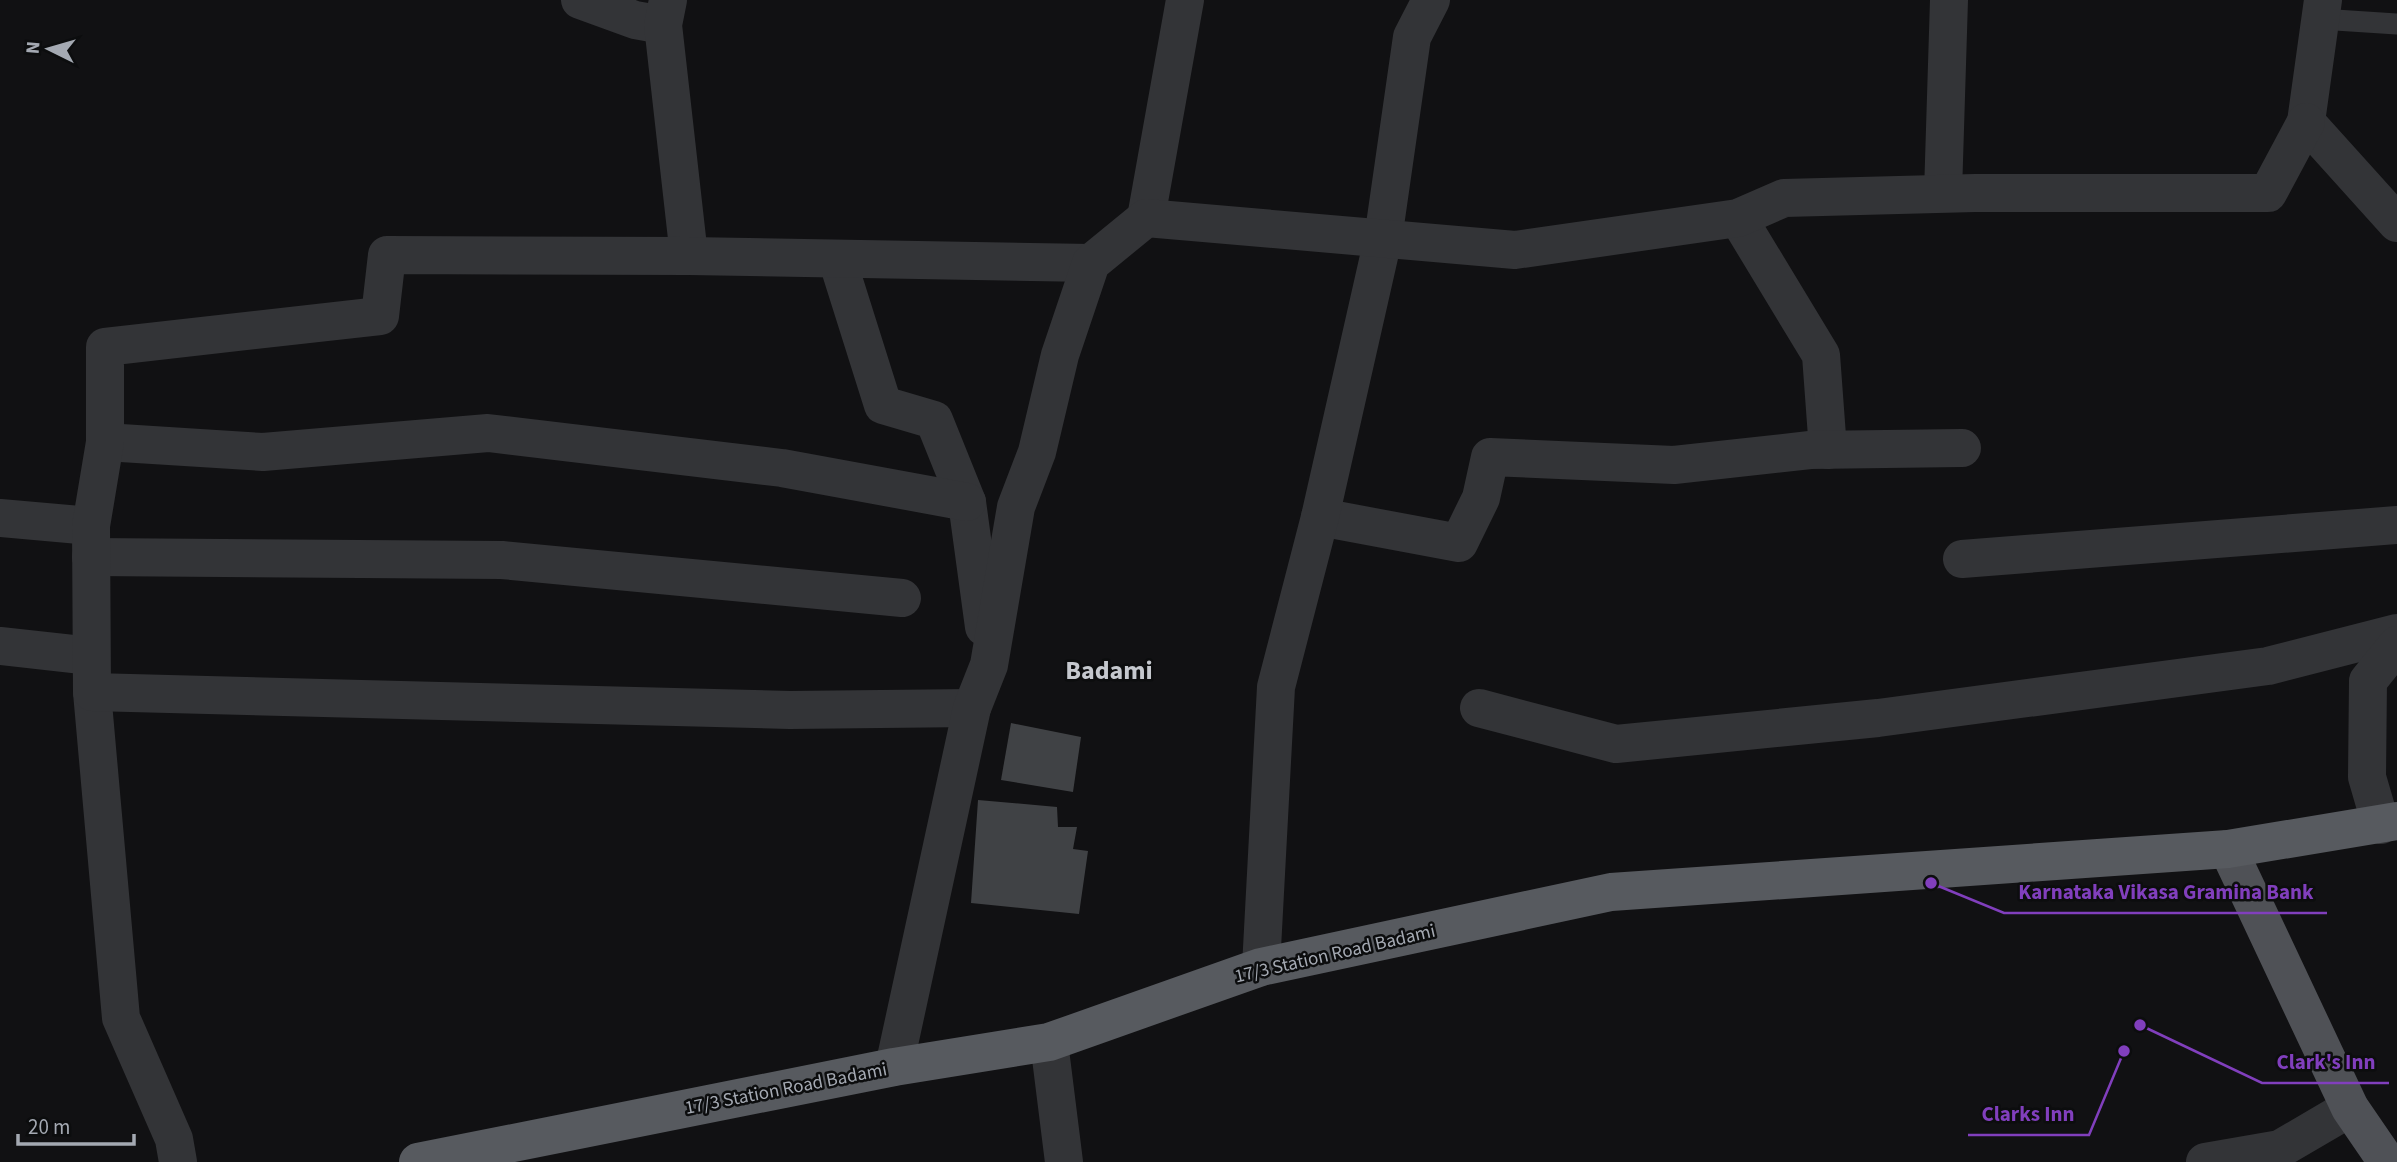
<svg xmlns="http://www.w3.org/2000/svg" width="2397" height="1162" font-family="'Source Sans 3',sans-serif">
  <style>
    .building { fill: #404245 }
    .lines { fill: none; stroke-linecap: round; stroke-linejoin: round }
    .service { stroke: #333437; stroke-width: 21 }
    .minor { stroke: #333437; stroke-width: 38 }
    .primary { stroke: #4f5156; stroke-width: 38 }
    .trunk { stroke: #575a5f; stroke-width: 38 }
    .labels { text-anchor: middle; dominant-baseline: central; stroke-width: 5; stroke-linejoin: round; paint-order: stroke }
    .street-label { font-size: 19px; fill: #a4a9b2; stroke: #0c0d0e }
    .district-label { font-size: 26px; font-weight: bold; fill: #c5c8ce; stroke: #0c0d0e }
    .leader { fill: none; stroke: #813fbd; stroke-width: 2.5 }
    .callout-dot { fill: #813fbd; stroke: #0c0d0e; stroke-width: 2.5 }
    .callout-label { font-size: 21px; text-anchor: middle; font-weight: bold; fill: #813fbd; stroke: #0c0d0e; stroke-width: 5; stroke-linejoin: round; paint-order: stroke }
  </style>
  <rect width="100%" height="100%" fill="#111113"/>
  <g class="building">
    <polygon points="1011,723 1081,737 1073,792 1001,780"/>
    <polygon points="978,800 1057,807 1058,827 1077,827 1073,849 1088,851 1079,914 971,903"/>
  </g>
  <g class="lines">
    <polyline class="service" points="2320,19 2397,24"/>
    <g class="minor">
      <polyline points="580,0 635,20 663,25"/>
      <polyline points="668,0 663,25 689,256"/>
      <polyline points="2323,0 2306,122 2397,223"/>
      <polyline points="1943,193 1949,0"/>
      <polyline points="1146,218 1185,0"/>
      <polyline points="1738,218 1821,355 1828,450"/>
      <polyline points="837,259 883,405 934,420 967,502 984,627"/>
      <polyline points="105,442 263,452 488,433 782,468 967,502"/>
      <polyline points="1320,517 1459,543 1481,498 1490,457 1674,465 1810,450 1962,448"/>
      <polyline points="0,518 91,526"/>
      <polyline points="91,557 502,560 902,598"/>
      <polyline points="1962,559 2397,525"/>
      <polyline points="0,646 91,656"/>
      <polyline points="92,692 121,1018 174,1139 178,1162"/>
      <polyline points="972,708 790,710 92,692 91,526 105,442 105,347 380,316 387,255 689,256 1091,263"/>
      <polyline points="1479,708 1616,744 1878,718 2268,666 2397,633"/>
      <polyline points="2381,825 2367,777 2368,681 2397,645"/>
      <polyline points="1261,967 1276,687 1320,517 1383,239 1412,37 1431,0"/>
      <polyline points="1049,1042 1064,1162"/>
      <polyline points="894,1067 972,708 989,665 1016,507 1037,452 1060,355 1091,263 1146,218 1515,250 1738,218 1784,198 1975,193 2268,193 2306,122"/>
      <polyline points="2205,1162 2280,1149 2350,1108"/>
    </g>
    <polyline class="primary" points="2228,849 2350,1108 2387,1162"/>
    <polyline class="trunk" points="418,1162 894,1067 1049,1042 1261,967 1611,892 2228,849 2397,821"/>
  </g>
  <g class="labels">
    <g class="street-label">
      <text transform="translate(1335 954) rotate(-13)">17/3 Station Road Badami</text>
      <text transform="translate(786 1089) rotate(-11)">17/3 Station Road Badami</text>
    </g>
    <g class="district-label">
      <text x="1109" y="670">Badami</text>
    </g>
  </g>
  <path class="leader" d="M1931 883L2004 913H2327M2140 1025L2262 1083H2389M2124 1051L2089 1135H1968"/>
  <g class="callout-dot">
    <circle cx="1931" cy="883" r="7"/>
    <circle cx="2140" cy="1025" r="7"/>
    <circle cx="2124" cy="1051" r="7"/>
  </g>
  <g class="callout-label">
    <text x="2166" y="899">Karnataka Vikasa Gramina Bank</text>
    <text x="2326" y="1069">Clark's Inn</text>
    <text x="2028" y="1121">Clarks Inn</text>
  </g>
  <g transform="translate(49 49) rotate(275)" stroke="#0c0d0e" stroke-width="5" paint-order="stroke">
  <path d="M0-5L12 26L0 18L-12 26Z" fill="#a4a9b2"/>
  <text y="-10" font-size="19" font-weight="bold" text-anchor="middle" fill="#a4a9b2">N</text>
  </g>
  <path d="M18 1134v10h116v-10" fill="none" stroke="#a4a9b2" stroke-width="3.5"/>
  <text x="28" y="1134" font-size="21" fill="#a4a9b2" stroke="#0c0d0e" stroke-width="5" paint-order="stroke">20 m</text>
</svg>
